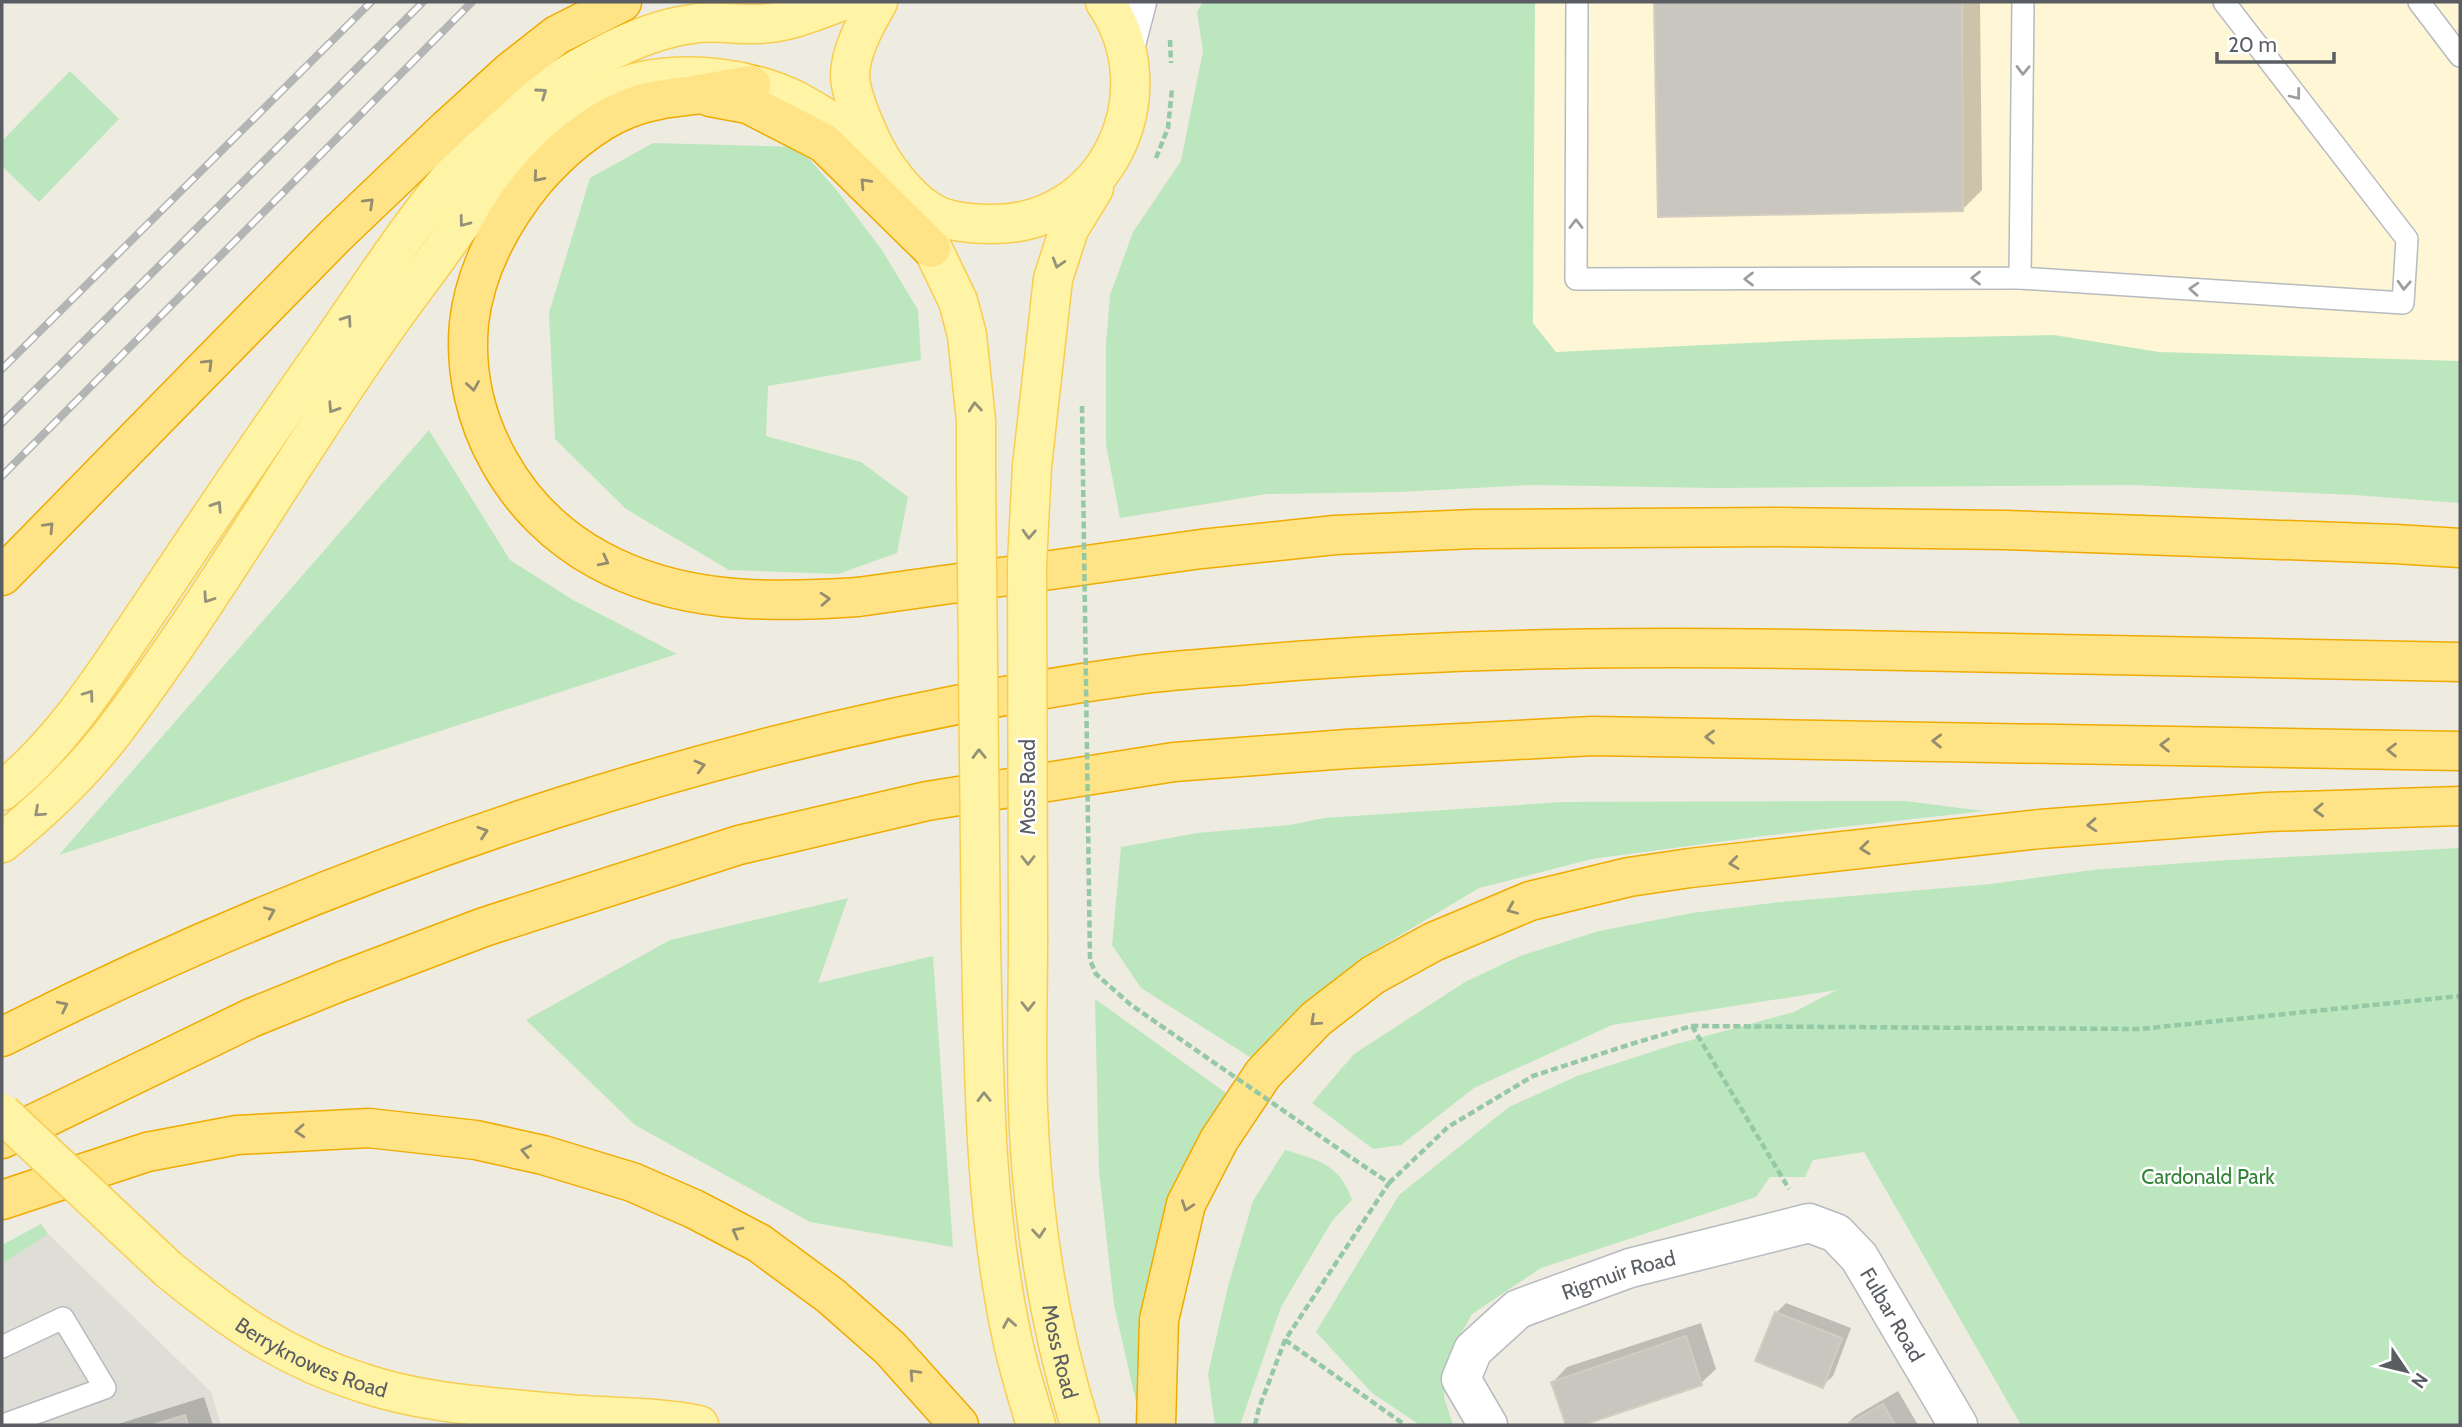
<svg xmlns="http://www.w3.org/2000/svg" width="2462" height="1427" font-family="Cabin,sans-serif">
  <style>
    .commercial { fill: #fff6d5 }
    .industrial { fill: #deddd6 }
    .green { fill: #bce7be }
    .shadow { fill: #0003 }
    .building { fill: #c9c6bf; stroke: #d3cdc0; stroke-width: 2 }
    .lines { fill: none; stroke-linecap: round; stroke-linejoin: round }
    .lane-casing { stroke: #b7babf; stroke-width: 24 }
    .street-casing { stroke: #b7babf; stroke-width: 41 }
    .primary-casing { stroke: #f8ce51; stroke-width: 41 }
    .highway-casing { stroke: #efab00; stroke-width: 41 }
    .path { stroke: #95c8a5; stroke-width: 4.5; stroke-dasharray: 7 3.5; stroke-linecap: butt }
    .lane { stroke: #fff; stroke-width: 21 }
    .street { stroke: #fff; stroke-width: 38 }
    .primary { stroke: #fff3a5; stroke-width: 38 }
    .highway { stroke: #ffe487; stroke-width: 38 }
    .rail-casing { stroke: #b3b4b4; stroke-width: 8 }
    .rail { stroke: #fff; stroke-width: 5; stroke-dasharray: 16; stroke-linecap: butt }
    .primary-bridge-casing { stroke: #f8ce51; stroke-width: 41; stroke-linecap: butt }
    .path-bridge { stroke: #95c8a5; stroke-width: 4.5; stroke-dasharray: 7 3.5; stroke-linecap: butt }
    .primary-bridge { stroke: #fff3a5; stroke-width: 38 }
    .oneway { stroke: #9c9ea1 }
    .oneway2 { stroke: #94927a }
    .oneway3 { stroke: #948d70 }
    .labels { text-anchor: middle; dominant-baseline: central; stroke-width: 5; stroke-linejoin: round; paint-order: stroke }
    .street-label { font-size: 21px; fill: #5a5e63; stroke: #fff }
    .park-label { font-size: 21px; fill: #308437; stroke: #fff }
  </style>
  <rect width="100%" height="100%" fill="#eeebe1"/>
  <polygon class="commercial" points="1270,2 2460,2 2460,411 1529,380"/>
  <polygon class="industrial" points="48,1234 211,1392 221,1425 2,1425 2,1264"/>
  <g class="green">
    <polygon points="1203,2 1535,2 1533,323 1556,352 1812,340 2054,335 2159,352 2460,361 2460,503 2354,495 2132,485 1718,488 1533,485 1399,492 1267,494 1120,518 1106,444 1106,345 1110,295 1133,232 1181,161 1203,51 1197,12"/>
    <polygon points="70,71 119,119 39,202 2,166 2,141"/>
    <polygon points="653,143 799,147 838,192 882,250 918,310 921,360 768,386 766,436 861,462 908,497 897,553 838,574 729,570 626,509 555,439 549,313 590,178"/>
    <polygon points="429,430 510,560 573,600 677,654 59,855"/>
    <polygon points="1905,801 1984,811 1763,836 1592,859 1479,888 1369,954 1308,1014 1253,1059 1141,988 1112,945 1121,847 1197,833 1290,825 1324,818 1563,802"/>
    <polygon points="2460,848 2460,1425 2021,1425 1864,1152 1813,1160 1805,1177 1770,1177 1756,1197 1541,1268 1472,1314 1448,1357 1444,1397 1453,1425 1420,1425 1372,1393 1316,1332 1399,1195 1509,1107 1577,1076 1673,1045 1794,1012 1837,990 1612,1025 1474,1088 1401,1145 1373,1149 1312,1103 1354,1054 1465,982 1520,956 1599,931 1692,913 1781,902 1991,884 2092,870 2212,861"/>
    <polygon points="848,898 818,983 933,956 953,1247 810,1222 635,1125 526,1020 670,940"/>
    <polygon points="1095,999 1233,1098 1156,1268 1136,1402 1114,1305 1099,1171"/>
    <path d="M1285,1150C1318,1160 1340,1164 1352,1200L1332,1221L1281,1307L1240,1425H1215L1208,1374L1228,1286L1253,1201Z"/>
    <polygon points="41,1224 48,1234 2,1264 2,1245"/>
  </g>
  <g class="shadow">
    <polygon points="1656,2 1980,2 1982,190 1962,210 1659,215"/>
    <polygon points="1786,1303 1851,1328 1833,1376 1823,1385 1776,1313"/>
    <polygon points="1701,1323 1716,1369 1701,1383 1577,1425 1567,1425 1553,1382 1567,1367"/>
    <polygon points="1898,1391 1918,1425 1846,1425 1855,1416"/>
    <polygon points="204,1397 213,1425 115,1425"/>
  </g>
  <g class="building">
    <polygon points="1654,2 1962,2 1963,211 1658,217"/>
    <polygon points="1775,1312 1842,1338 1823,1388 1755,1361"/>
    <polygon points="1686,1336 1702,1385 1583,1425 1566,1425 1551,1382"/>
    <polygon points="1883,1404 1895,1425 1847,1425"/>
    <polygon points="185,1415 188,1425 153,1425"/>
  </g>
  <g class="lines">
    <g class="lane-casing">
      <g id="lane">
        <polyline points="1577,2 1576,279 2020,278 2023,2"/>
        <polyline points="2419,2 2460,56"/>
        <polyline points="2020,278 2403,303 2407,239 2224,2"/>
        <polyline points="2,1347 63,1318 105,1388 3,1425"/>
      </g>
    </g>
    <g class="street-casing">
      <g id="street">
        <polyline points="1126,44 1137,2"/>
        <path id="s1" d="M1488,1425L1461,1379L1473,1350L1518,1309L1630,1268L1809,1223L1836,1233L1859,1257L1958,1425"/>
      </g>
    </g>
    <g class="primary-casing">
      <g id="primary">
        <path d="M878,2C866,23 850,51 850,76C851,96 863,123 872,142C883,166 906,196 929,211C946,222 971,224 991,224C1107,226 1168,94 1105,2"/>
        <polyline points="917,216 958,301 967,335 976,421 976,475"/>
        <polyline points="1032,466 1053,279 1069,229 1094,188"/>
        <path d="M2,791C65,741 108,669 153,603C211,516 270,429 331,343C378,276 425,200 484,141C517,107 559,78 601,56C629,41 661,28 692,24C714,20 736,25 758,24C787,23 813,12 840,2"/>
        <path d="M2,843C44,809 81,774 114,731C225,585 313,422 424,275C451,239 477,198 509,165C539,135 600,90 642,81C692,71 751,78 797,101C825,116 851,134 877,152"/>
        <path id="s2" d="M1028,938C1028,995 1026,1052 1028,1109C1032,1216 1048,1323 1080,1425"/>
        <path d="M981,945C984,1075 984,1205 1011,1333C1017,1364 1027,1395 1036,1425"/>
        <path id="s3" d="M168,1269C229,1319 286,1359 363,1383C428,1405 499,1407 567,1414C610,1418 656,1416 699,1425"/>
      </g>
    </g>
    <g class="highway-casing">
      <g id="highway">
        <path d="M751,85C732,88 713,92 694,95C670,98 649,100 627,109C592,123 559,152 535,180C502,220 475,270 469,323C460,420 514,514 599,560C680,604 769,603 858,597L1201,549L1335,535L1474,529L1775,527L2005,530L2395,544L2460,548"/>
        <polyline points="710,97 748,104 824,143 931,248"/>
        <polyline points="2,576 335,236 447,129 511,71 557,35 622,2"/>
        <path d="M2,1037C360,856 745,728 1144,674C1185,669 1228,667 1270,663C1464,647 1658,646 1852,650C2055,654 2258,658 2460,662"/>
        <polyline points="2,1139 251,1018 342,981 484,927 739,845 927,801 1174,762 1347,749 1593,736 2460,751"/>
        <polyline points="2,1200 147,1152 237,1135 369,1128 476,1140 543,1155 632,1182 694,1209 759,1243 831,1296 890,1348 959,1425"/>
        <polyline points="1156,1425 1159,1320 1186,1204 1219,1140 1263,1074 1316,1019 1373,975 1433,942 1530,901 1629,877 1690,868 2040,829 2267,812 2460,806"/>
      </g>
    </g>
    <g class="path">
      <polyline points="1170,40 1171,63"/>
      <polyline points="1156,158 1168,128 1172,89"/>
      <polyline points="1692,1026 1789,1189"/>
      <polyline points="1389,1183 1448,1127 1533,1076 1631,1044 1692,1026 2140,1029 2460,996"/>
      <polyline points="1285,1340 1405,1425"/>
      <polyline points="1255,1425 1259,1408 1285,1340 1389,1183 1346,1154"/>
    </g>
    <use href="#lane" class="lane"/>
    <use href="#street" class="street"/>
    <use href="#primary" class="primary"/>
    <use href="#highway" class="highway"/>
    <g class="rail-casing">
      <g id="rail">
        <polyline points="2,369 371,2"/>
        <polyline points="2,423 423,2"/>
        <polyline points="2,476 472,2"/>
      </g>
    </g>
    <use href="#rail" class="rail"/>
    <g class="primary-bridge-casing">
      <g id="primary-bridge">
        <polyline points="976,475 981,945"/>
        <polyline points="1028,938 1027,564 1032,466"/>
        <polyline points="2,1113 168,1269"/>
      </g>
    </g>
    <polyline class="path-bridge" points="1082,406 1090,960 1096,974 1131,1005 1346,1154"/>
    <use href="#primary-bridge" class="primary-bridge"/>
  </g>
  <defs><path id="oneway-chevron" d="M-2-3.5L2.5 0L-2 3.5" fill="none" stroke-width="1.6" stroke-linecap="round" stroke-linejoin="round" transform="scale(1.75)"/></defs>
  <g class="oneway">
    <use href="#oneway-chevron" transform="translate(2023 70) rotate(91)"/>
    <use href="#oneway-chevron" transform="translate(2296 95) rotate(52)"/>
    <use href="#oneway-chevron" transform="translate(1576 224) rotate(-90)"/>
    <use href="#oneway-chevron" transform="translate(1976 278) rotate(180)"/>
    <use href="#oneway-chevron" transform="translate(1749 279) rotate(180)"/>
    <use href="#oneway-chevron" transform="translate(2404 285) rotate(93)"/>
    <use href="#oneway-chevron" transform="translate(2194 289) rotate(-176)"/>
  </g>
  <g class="oneway2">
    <use href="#oneway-chevron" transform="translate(542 93) rotate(-35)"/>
    <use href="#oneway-chevron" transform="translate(464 222) rotate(127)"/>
    <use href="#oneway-chevron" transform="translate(1058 263) rotate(107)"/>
    <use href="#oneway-chevron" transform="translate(347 320) rotate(-55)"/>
    <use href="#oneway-chevron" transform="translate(975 407) rotate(-95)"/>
    <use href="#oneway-chevron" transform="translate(333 408) rotate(123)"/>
    <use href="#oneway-chevron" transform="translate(217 506) rotate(-57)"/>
    <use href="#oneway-chevron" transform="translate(1029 534) rotate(93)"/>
    <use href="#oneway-chevron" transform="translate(208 598) rotate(124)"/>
    <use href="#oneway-chevron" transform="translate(89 695) rotate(-54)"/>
    <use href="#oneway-chevron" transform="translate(979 754) rotate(-91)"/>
    <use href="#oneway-chevron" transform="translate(39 812) rotate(138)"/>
    <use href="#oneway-chevron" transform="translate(1028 860) rotate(90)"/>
    <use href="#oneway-chevron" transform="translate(1028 1006) rotate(90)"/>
    <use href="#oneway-chevron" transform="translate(984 1097) rotate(-91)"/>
    <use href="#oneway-chevron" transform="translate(1039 1233) rotate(85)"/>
    <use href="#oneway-chevron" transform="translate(1009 1323) rotate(-100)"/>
  </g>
  <g class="oneway3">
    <use href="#oneway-chevron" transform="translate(538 177) rotate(131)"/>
    <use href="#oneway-chevron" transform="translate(865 183) rotate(-133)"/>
    <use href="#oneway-chevron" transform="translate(369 203) rotate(-44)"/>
    <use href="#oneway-chevron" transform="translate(208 364) rotate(-45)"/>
    <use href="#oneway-chevron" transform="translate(473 386) rotate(81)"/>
    <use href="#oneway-chevron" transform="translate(49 527) rotate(-46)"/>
    <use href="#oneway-chevron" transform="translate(604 561) rotate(27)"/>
    <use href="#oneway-chevron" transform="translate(825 599) rotate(-4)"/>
    <use href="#oneway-chevron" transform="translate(1710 737) rotate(-179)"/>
    <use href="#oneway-chevron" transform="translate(1937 741) rotate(-179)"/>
    <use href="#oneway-chevron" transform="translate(2165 745) rotate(-179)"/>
    <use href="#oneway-chevron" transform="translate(2392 750) rotate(-179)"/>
    <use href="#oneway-chevron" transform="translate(700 766) rotate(-15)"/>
    <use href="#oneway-chevron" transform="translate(2319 810) rotate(178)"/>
    <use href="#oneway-chevron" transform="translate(2092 825) rotate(176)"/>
    <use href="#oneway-chevron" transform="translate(483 832) rotate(-18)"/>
    <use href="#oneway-chevron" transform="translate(1865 848) rotate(174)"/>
    <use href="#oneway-chevron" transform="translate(1734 863) rotate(173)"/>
    <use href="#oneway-chevron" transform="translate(1512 909) rotate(157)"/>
    <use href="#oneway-chevron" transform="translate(270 912) rotate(-23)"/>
    <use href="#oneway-chevron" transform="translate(63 1006) rotate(-26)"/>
    <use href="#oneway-chevron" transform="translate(1315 1021) rotate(138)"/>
    <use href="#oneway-chevron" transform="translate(300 1131) rotate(177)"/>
    <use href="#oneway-chevron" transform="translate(526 1151) rotate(-168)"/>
    <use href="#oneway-chevron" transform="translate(1187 1206) rotate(109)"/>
    <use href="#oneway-chevron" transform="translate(737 1232) rotate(-152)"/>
    <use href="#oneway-chevron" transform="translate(914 1374) rotate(-133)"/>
  </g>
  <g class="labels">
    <g class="street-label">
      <text transform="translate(1027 787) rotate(-90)">Moss Road</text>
      <text stroke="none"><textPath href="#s1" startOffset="252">Rigmuir Road</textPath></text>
      <text stroke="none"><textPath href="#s1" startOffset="578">Fulbar Road</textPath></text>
      <text stroke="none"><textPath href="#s2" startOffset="416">Moss Road</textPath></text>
      <text stroke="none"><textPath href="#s3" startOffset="170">Berryknowes Road</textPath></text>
    </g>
    <g class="park-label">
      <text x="2208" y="1176">Cardonald Park</text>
    </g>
  </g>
  <rect width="2462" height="1427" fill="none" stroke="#5a5e63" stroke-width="7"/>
  <g transform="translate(2406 1371) rotate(125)" stroke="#ffffff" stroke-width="5" paint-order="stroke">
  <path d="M0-5L12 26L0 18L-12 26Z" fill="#5a5e63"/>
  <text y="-10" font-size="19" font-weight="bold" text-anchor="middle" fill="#5a5e63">N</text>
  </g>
  <path d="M2217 52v10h117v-10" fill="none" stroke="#5a5e63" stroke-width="3.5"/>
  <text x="2228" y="52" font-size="21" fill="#5a5e63" stroke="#ffffff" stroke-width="5" paint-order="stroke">20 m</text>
</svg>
